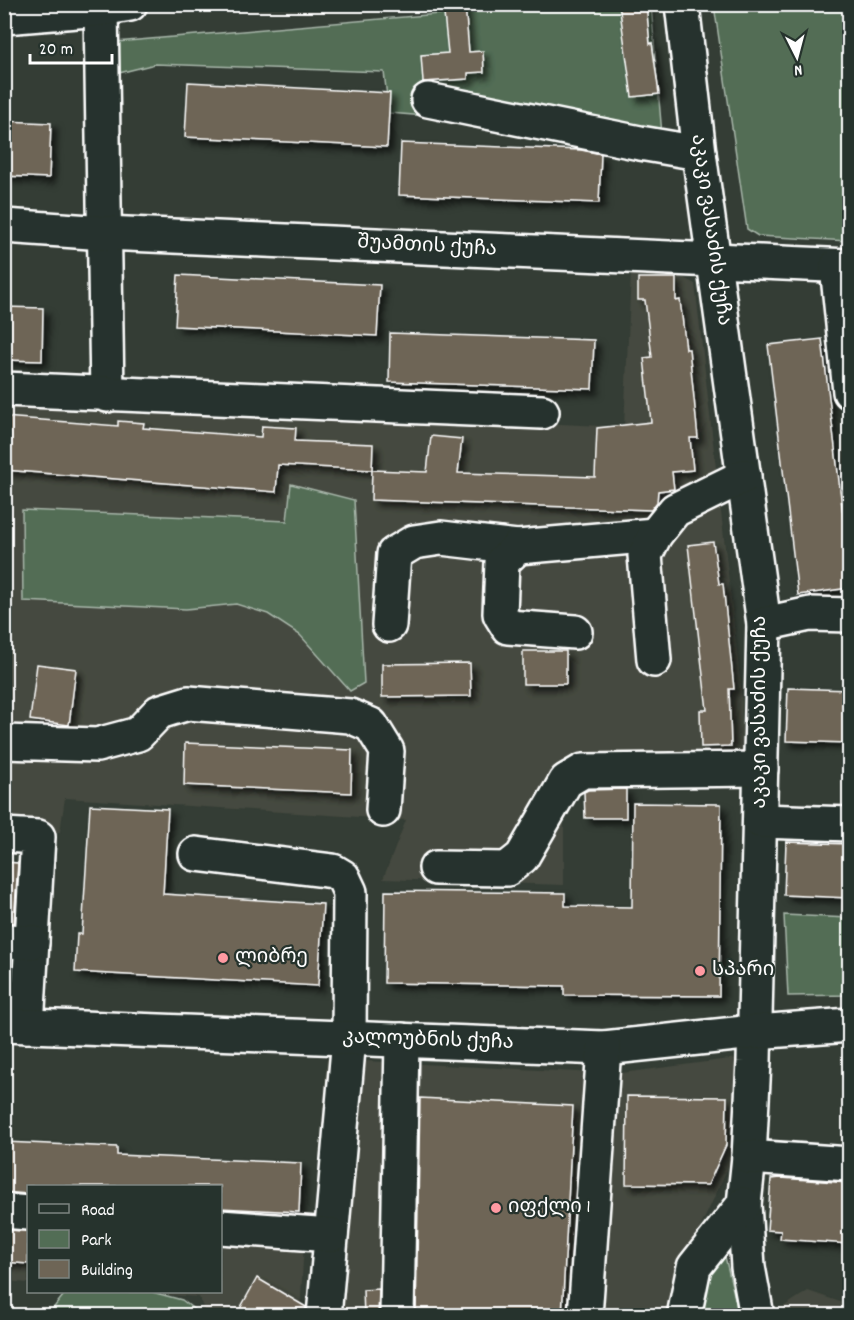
<svg xmlns="http://www.w3.org/2000/svg" width="854" height="1320" font-family="Dekko,'Noto Sans Georgian',sans-serif">
  <style>
    .built { fill: #45493f }
    .green { fill: #526d55; stroke: #a8b6aa; stroke-width: 1.5 }
    .building { fill: #6e6556; stroke: #fff; stroke-width: 1.5; filter: url(#shadow) }
    .lines { fill: none; stroke-linecap: round; stroke-linejoin: round }
    .minor-casing { stroke: #fff; stroke-width: 38 }
    .minor { stroke: #26332d; stroke-width: 33 }
    .poi-dot { fill: #ff9aa2; stroke: #26332d; stroke-width: 2 }
    .labels { text-anchor: middle; dominant-baseline: central; stroke-width: 4.5; stroke-linejoin: round; paint-order: stroke }
    .street-label { font-size: 20px; fill: #fff; stroke: #26332d }
    .poi-label { font-size: 20px; fill: #fff; stroke: #26332d; text-anchor: start }
  </style>
  <defs>
    <filter id="shadow"><feDropShadow dx="5.5" dy="5.5" stdDeviation="3" flood-color="#0009"/></filter>
  </defs>
  <rect width="100%" height="100%" fill="#343d35"/>
  <filter id="ink" filterUnits="userSpaceOnUse"><feTurbulence type="fractalNoise" baseFrequency=".0167" numOctaves="2"/><feDisplacementMap in="SourceGraphic" scale="12" xChannelSelector="R" yChannelSelector="G"/><feConvolveMatrix kernelMatrix="1 2 1 2 8 2 1 2 1" color-interpolation-filters="sRGB"/></filter>
  <g filter="url(#ink)">
    <g class="built">
      <polygon points="631,272 678,275 695,284 742,696 742,780 593,776 564,804 564,885 383,879 406,820 65,798 60,832 5,830 5,398 624,427"/>
      <polygon points="737,1058 742,1064 739,1144 675,1282 670,1315 307,1316 327,1059 614,1074"/>
      <polygon points="4,1221 28,1223 28,1283 5,1281"/>
      <polygon points="221,1236 304,1242 300,1315 206,1315 199,1297 131,1292 220,1292"/>
      <polygon points="808,1291 849,1305 849,1315 769,1316"/>
    </g>
    <g class="green">
      <polygon points="542,5 651,5 662,135 389,113 384,72 155,64 119,73 116,42"/>
      <polygon points="714,5 849,5 849,241 758,236 747,229"/>
      <polygon points="291,484 354,500 364,683 350,691 300,635 268,614 236,604 186,609 23,601 22,510 287,521"/>
      <polygon points="784,915 849,918 849,995 788,996"/>
      <polygon points="722,1244 739,1315 695,1316 706,1280"/>
      <polygon points="66,1292 152,1292 182,1300 201,1315 48,1315"/>
    </g>
    <g class="building">
      <polygon points="443,4 465,4 469,52 483,51 484,72 468,73 468,79 423,82 421,55 448,53"/>
      <polygon points="619,4 646,4 650,44 652,43 659,94 632,97"/>
      <polygon points="188,82 390,93 387,147 185,137"/>
      <polygon points="4,121 51,123 49,178 4,176"/>
      <polygon points="401,143 581,150 601,154 599,203 399,195"/>
      <polygon points="178,275 380,285 377,336 175,326"/>
      <polygon points="638,278 676,278 676,301 680,300 686,349 689,349 698,438 690,438 693,470 672,472 674,489 658,491 657,502 651,510 371,500 372,470 427,472 431,436 462,439 458,473 595,477 597,428 651,422 644,358 652,357 645,300 638,300"/>
      <polygon points="4,307 43,308 42,361 4,360"/>
      <polygon points="390,333 594,340 592,389 389,382"/>
      <polygon points="822,339 849,565 849,588 798,595 768,345"/>
      <polygon points="4,417 118,426 118,421 144,423 143,428 261,437 262,426 296,428 295,441 373,444 372,470 278,465 276,492 4,470"/>
      <polygon points="713,542 719,584 723,584 734,689 729,689 731,746 701,747 700,710 707,710 688,545"/>
      <rect x="523" y="651" width="43" height="33"/>
      <polygon points="470,663 471,696 382,697 382,664"/>
      <polygon points="37,664 76,669 69,725 30,720"/>
      <polygon points="788,688 849,690 849,743 786,741"/>
      <polygon points="185,743 352,750 351,793 184,785"/>
      <polygon points="626,789 626,818 585,818 584,792 588,790"/>
      <polygon points="633,803 721,804 719,996 564,995 564,986 384,983 385,891 565,893 565,906 632,907"/>
      <polygon points="90,805 168,809 163,894 323,904 318,986 75,972 77,934 82,934"/>
      <polygon points="786,842 849,844 849,898 784,895"/>
      <polygon points="4,862 18,863 14,923 4,922"/>
      <polygon points="627,1096 727,1097 726,1145 708,1185 626,1184"/>
      <polygon points="420,1098 573,1106 562,1316 416,1316"/>
      <polygon points="4,1142 117,1147 117,1155 301,1163 299,1212 220,1208 220,1186 28,1186 28,1194 4,1192"/>
      <polygon points="781,1178 849,1183 849,1244 780,1239 781,1231 767,1230 771,1179"/>
      <polygon points="4,1230 28,1231 28,1264 4,1262"/>
      <polygon points="257,1278 306,1307 305,1316 236,1316"/>
      <polygon points="379,1289 378,1315 364,1316 363,1290"/>
    </g>
    <g class="lines">
      <g class="minor-casing">
        <g id="minor">
          <polyline points="682,4 699,153 764,624 754,1062 749,1157 744,1204 748,1267 757,1316"/>
          <polyline points="101,9 107,395"/>
          <polyline points="4,17 101,9 130,4"/>
          <polyline points="428,100 640,143 699,153"/>
          <polyline points="4,226 105,233 850,266"/>
          <polyline points="837,266 850,392"/>
          <polyline points="4,389 542,412"/>
          <polyline points="764,624 810,614 850,615"/>
          <polyline points="389,625 394,554 414,542 441,538 518,547"/>
          <polyline points="575,632 508,627 500,614 502,562 518,547 655,535"/>
          <polyline points="654,660 645,555 655,535 675,510 744,476"/>
          <polyline points="4,742 97,745 138,734 159,712 188,703 350,716 371,725 387,751 383,810"/>
          <polyline points="760,821 850,824"/>
          <polyline points="4,835 38,837 27,1026"/>
          <polyline points="196,854 333,871 343,877 350,892 349,1038 324,1316"/>
          <polyline points="436,868 507,869 522,857 566,781 583,771 761,769"/>
          <polyline points="4,941 32,942"/>
          <polyline points="4,1025 604,1048 754,1032 850,1025"/>
          <polyline points="749,1157 850,1164"/>
          <polyline points="4,1211 28,1213"/>
          <polyline points="220,1227 331,1235"/>
          <polyline points="397,1316 402,1040"/>
          <polyline points="585,1316 604,1048"/>
          <polyline points="684,1316 694,1267 744,1204"/>
        </g>
      </g>
      <use href="#minor" class="minor"/>
    </g>
  </g>
  <g class="poi-dot">
    <circle cx="223" cy="958" r="6"/>
    <circle cx="700" cy="971" r="6"/>
    <circle cx="496" cy="1208" r="6"/>
  </g>
  <g class="labels">
    <g class="street-label">
      <text transform="translate(710 230) rotate(82)">აკაკი ვასაძის ქუჩა</text>
      <text transform="translate(427 247) rotate(3)">შუამთის ქუჩა</text>
      <text transform="translate(761 712) rotate(-90)">აკაკი ვასაძის ქუჩა</text>
      <text transform="translate(428 1041) rotate(2)">კალოუბნის ქუჩა</text>
    </g>
    <g class="poi-label">
      <text x="235" y="958">ლიბრე</text>
      <text x="712" y="971">სპარი</text>
      <text x="508" y="1208">იფქლი 1</text>
    </g>
  </g>
  <rect width="854" height="1320" fill="none" stroke="#26332d" stroke-width="24"/>
  <rect x="12" y="12" width="830" height="1296" fill="none" stroke="#fff" stroke-width="2" filter="url(#ink)"/>
  <rect x="27" y="1185" width="195" height="108" fill="#26332d" stroke="#7d8581" stroke-width="1.5"/>
  <rect x="39" y="1204" width="30" height="9" fill="#26332d" stroke="#7d8581" stroke-width="1.5"/>
  <text x="81" y="1215" font-size="18" fill="#ffffff">Road</text>
  <rect x="39" y="1230" width="30" height="18" fill="#526d55" stroke="#7d8581" stroke-width="1.5"/>
  <text x="81" y="1245" font-size="18" fill="#ffffff">Park</text>
  <rect x="39" y="1260" width="30" height="18" fill="#6e6556" stroke="#7d8581" stroke-width="1.5"/>
  <text x="81" y="1275" font-size="18" fill="#ffffff">Building</text>
  <g transform="translate(797 57) rotate(174)" stroke="#26332d" stroke-width="4.5" paint-order="stroke">
  <path d="M0-4.5L10 22L0 15L-10 22Z" fill="#ffffff"/>
  <text y="-9" font-size="16" font-weight="bold" text-anchor="middle" fill="#ffffff">N</text>
  </g>
  <path d="M30 54v9h82v-9" fill="none" stroke="#ffffff" stroke-width="3"/>
  <text x="39" y="54" font-size="18" fill="#ffffff" stroke="#26332d" stroke-width="4.5" paint-order="stroke">20 m</text>
</svg>
